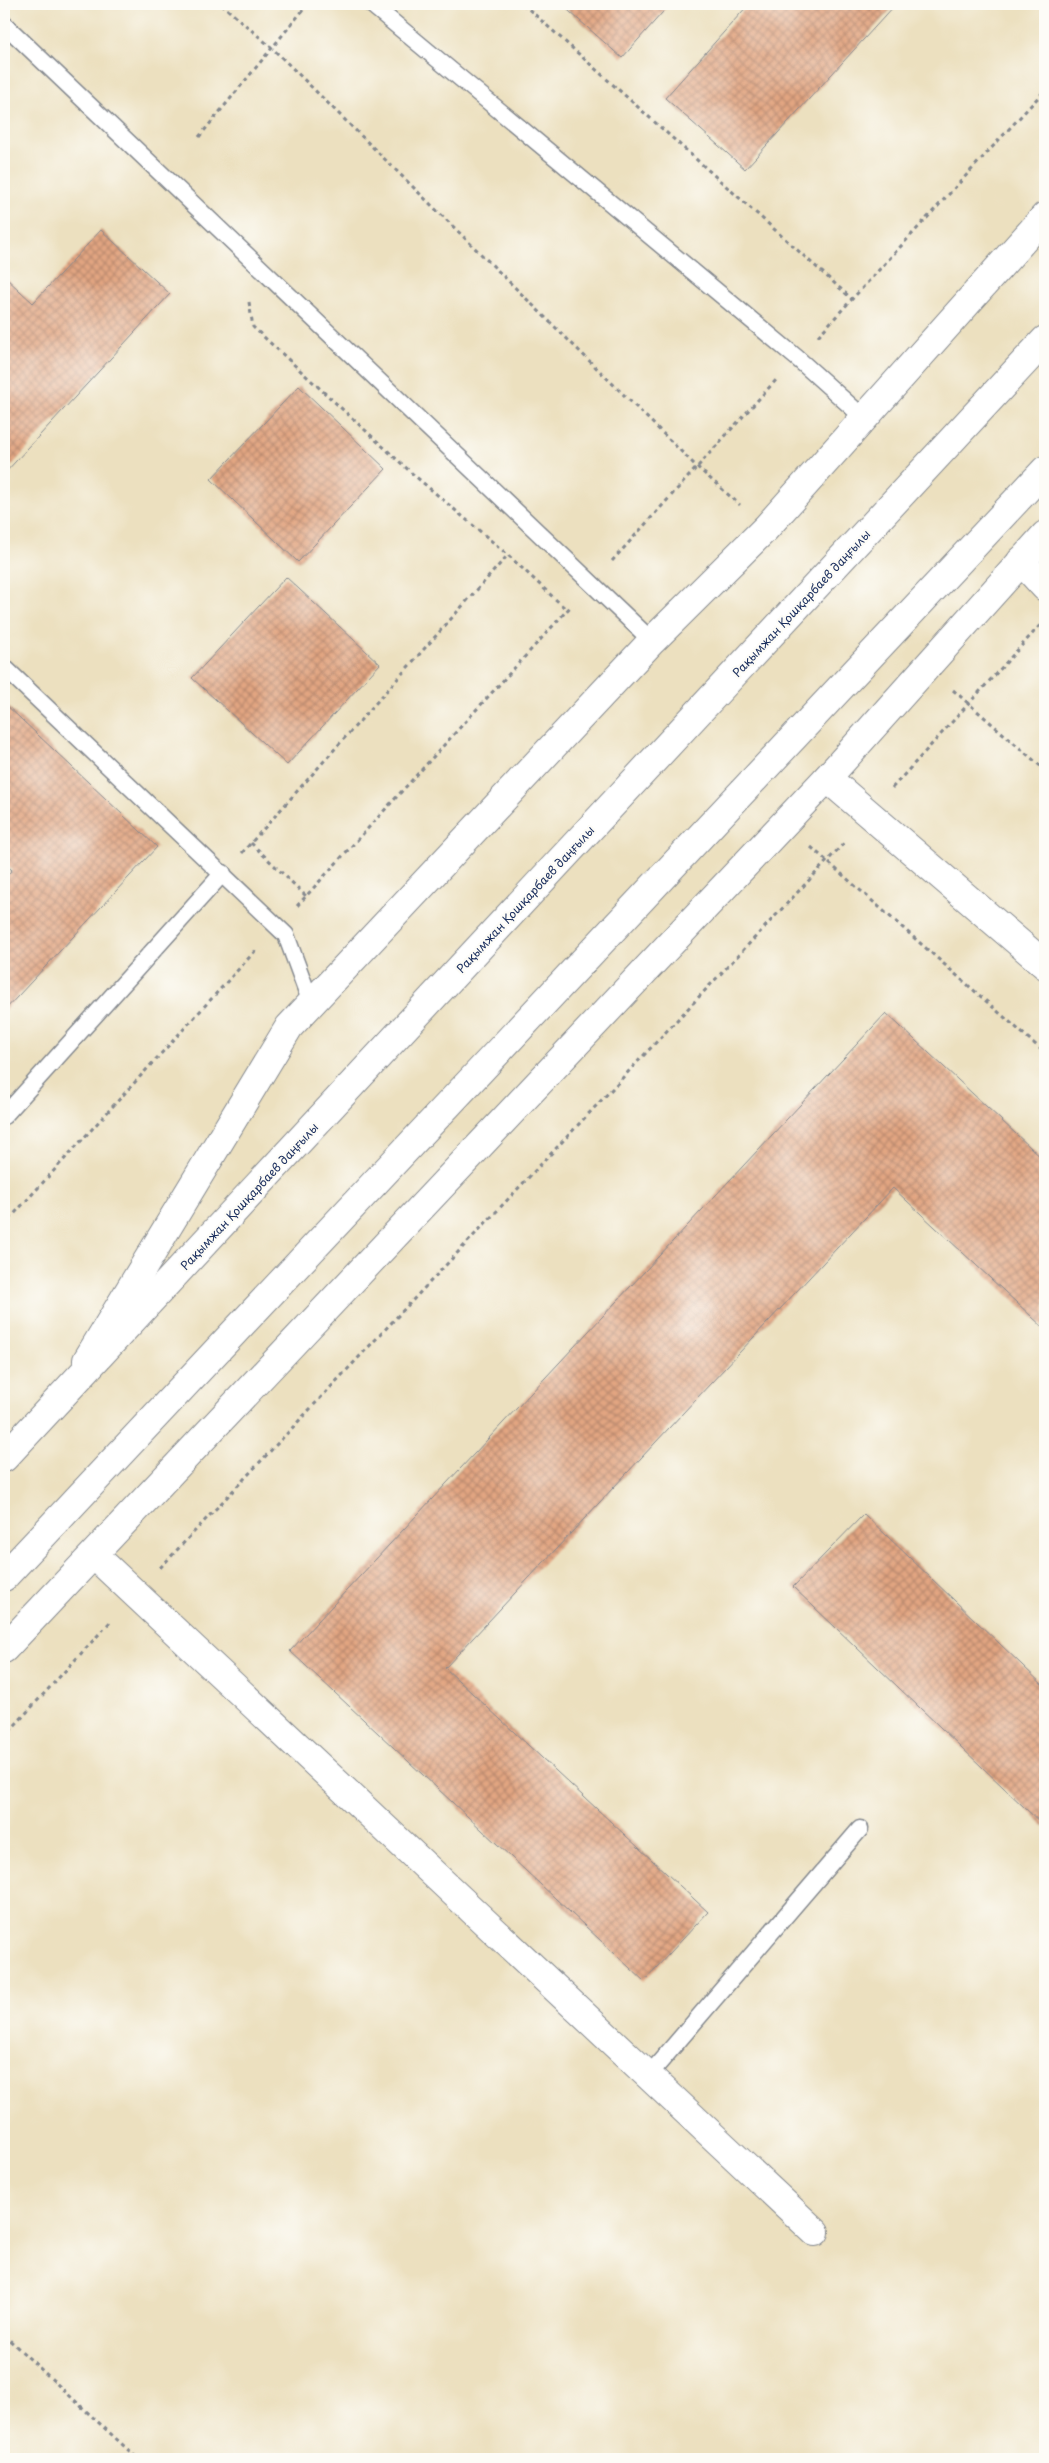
<svg xmlns="http://www.w3.org/2000/svg" width="1049" height="2463" font-family="'Playpen Sans',sans-serif">
  <style>
    .building { fill: url(#building-cross-hatch) }
    .lines { fill: none; stroke-linecap: round; stroke-linejoin: round }
    .service-casing { stroke: #84888e; stroke-width: 19 }
    .minor-casing { stroke: #84888e; stroke-width: 30 }
    .tertiary-casing { stroke: #84888e; stroke-width: 30 }
    .secondary-casing { stroke: #84888e; stroke-width: 30 }
    .path { stroke: #84888e; stroke-width: 3; stroke-dasharray: 4 4; stroke-linecap: butt }
    .service { stroke: #fff; stroke-width: 16 }
    .minor { stroke: #fff; stroke-width: 28 }
    .tertiary { stroke: #fff; stroke-width: 28 }
    .secondary { stroke: #fff; stroke-width: 28 }
    .labels { text-anchor: middle; dominant-baseline: central; stroke-width: 4.5; stroke-linejoin: round; paint-order: stroke }
    .street-label { font-size: 12px; fill: #1b2f5e; stroke: #fdfcf7 }
  </style>
  <defs>
    <pattern id="building-cross-hatch" width="8" height="8" patternUnits="userSpaceOnUse" patternTransform="scale(1.25)"><rect width="8" height="8" fill="#e2a581"/><path d="M0 0l8 8M0 8l8-8" fill="none" stroke="#b6876d"/></pattern>
  </defs>
  <rect width="100%" height="100%" fill="#fdfcf7"/>
  <filter id="ink" filterUnits="userSpaceOnUse"><feTurbulence type="fractalNoise" baseFrequency=".02" numOctaves="2"/><feDisplacementMap in="SourceGraphic" scale="10" xChannelSelector="R" yChannelSelector="G"/><feConvolveMatrix kernelMatrix="1 2 1 2 8 2 1 2 1" color-interpolation-filters="sRGB"/></filter>
  <filter id="wash" filterUnits="userSpaceOnUse"><feTurbulence type="fractalNoise" baseFrequency=".0096" numOctaves="4" result="noise"/><feDisplacementMap in="SourceGraphic" scale="20" xChannelSelector="R" yChannelSelector="G"/><feGaussianBlur stdDeviation="1.12" result="paint"/><feColorMatrix in="noise" values="0 0 0 0 0 0 0 0 0 0 0 0 0 0 0 0 0 1.4 0 .05"/><feComposite in="paint" operator="in"/></filter>
  <g filter="url(#wash)">
    <rect width="100%" height="100%" fill="#ece0bf"/>
    <g id="blocks">
      <g class="building">
        <polygon points="561,4 670,4 622,58"/>
        <polygon points="749,4 896,4 745,169 665,98"/>
        <polygon points="101,230 170,294 4,474 4,281 6,278 33,303"/>
        <polygon points="299,386 386,469 298,562 211,479"/>
        <polygon points="286,577 380,664 287,765 192,678"/>
        <polygon points="4,703 157,847 4,1011 4,879 12,870 4,863"/>
        <polygon points="886,1013 1045,1161 1045,1329 893,1188 445,1668 708,1912 644,1981 290,1651"/>
        <polygon points="864,1514 1045,1687 1045,1827 793,1587"/>
      </g>
    </g>
  </g>
  <g filter="url(#ink)">
    <use href="#blocks" fill-opacity="0" stroke="#84888e" stroke-width="1"/>
    <g class="lines">
      <g class="service-casing">
        <g id="service">
          <polyline points="371,4 797,358 864,418"/>
          <polyline points="4,24 652,641"/>
          <polyline points="4,667 286,935 311,1003"/>
          <polyline points="4,1116 223,873"/>
          <polyline points="648,2076 860,1829"/>
        </g>
      </g>
      <g class="minor-casing">
        <g id="minor">
          <polyline points="87,1360 289,1027 652,641 766,528 1045,216"/>
          <polyline points="94,1555 815,2232"/>
          <polyline points="4,1649 827,778 1045,535"/>
        </g>
      </g>
      <g class="tertiary-casing">
        <g id="tertiary">
          <polyline points="1021,561 1045,587"/>
          <polyline points="827,778 1045,965"/>
        </g>
      </g>
      <g class="secondary-casing">
        <g id="secondary">
          <polyline points="4,1458 1045,340"/>
          <polyline points="4,1577 1045,470"/>
        </g>
      </g>
      <g class="path">
        <polyline points="221,4 271,47 696,466 740,505"/>
        <polyline points="523,4 852,299"/>
        <polyline points="199,137 308,4"/>
        <polyline points="249,302 253,327 415,476 508,555 567,610"/>
        <polyline points="818,336 1045,90"/>
        <polyline points="612,561 776,380"/>
        <polyline points="953,690 1045,770"/>
        <polyline points="892,788 1043,622"/>
        <polyline points="251,843 306,896"/>
        <polyline points="811,847 1045,1053"/>
        <polyline points="242,853 508,555"/>
        <polyline points="297,906 571,606"/>
        <polyline points="4,1225 257,949"/>
        <polyline points="160,1568 846,841"/>
        <polyline points="4,1737 112,1620"/>
        <polyline points="4,2335 138,2459"/>
      </g>
      <use href="#service" class="service"/>
      <use href="#minor" class="minor"/>
      <use href="#tertiary" class="tertiary"/>
      <use href="#secondary" class="secondary"/>
    </g>
  </g>
  <g class="labels">
    <g class="street-label">
      <text transform="translate(801 603) rotate(-47)">Рақымжан Қошқарбаев даңғылы</text>
      <text transform="translate(525 899) rotate(-47)">Рақымжан Қошқарбаев даңғылы</text>
      <text transform="translate(249 1196) rotate(-47)">Рақымжан Қошқарбаев даңғылы</text>
    </g>
  </g>
  <rect width="1049" height="2463" fill="none" stroke="#fdfcf7" stroke-width="20"/>
</svg>
